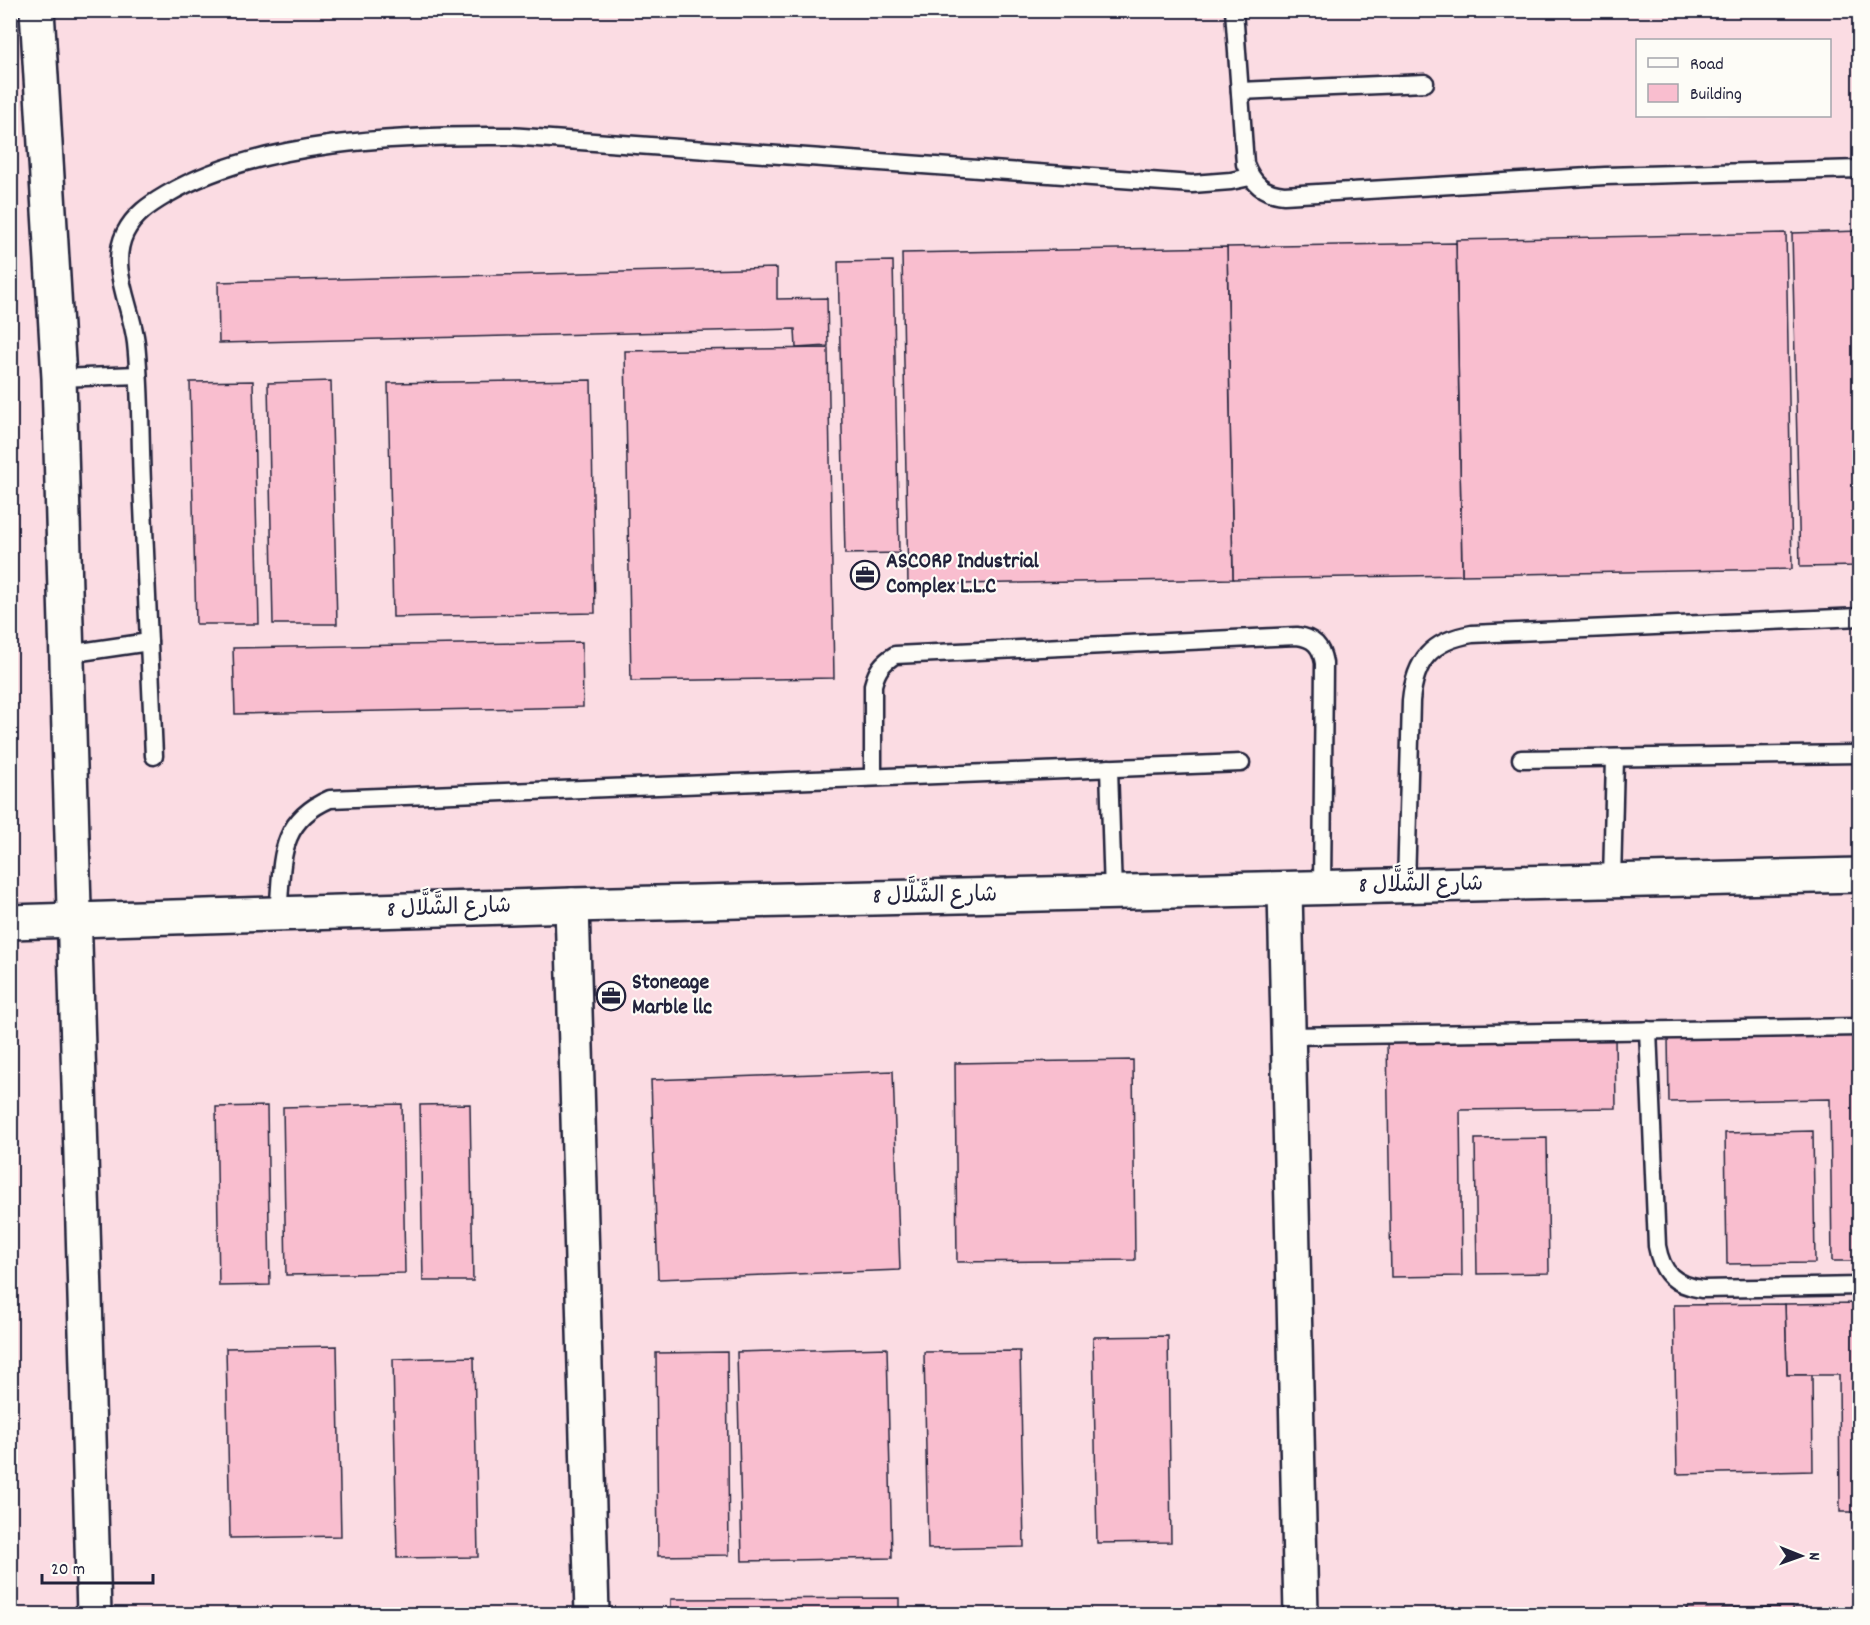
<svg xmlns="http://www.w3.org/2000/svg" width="1870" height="1625" font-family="Dekko,'Playpen Sans Arabic',sans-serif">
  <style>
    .built { fill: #fbdce3; fill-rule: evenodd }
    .building { fill: #f9becf; stroke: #22223b; stroke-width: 1.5 }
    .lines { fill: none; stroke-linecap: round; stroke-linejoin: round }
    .lane-casing { stroke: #22223b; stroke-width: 21 }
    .street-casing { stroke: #22223b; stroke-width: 38 }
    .lane { stroke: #fdfcf7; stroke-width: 16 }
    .street { stroke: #fdfcf7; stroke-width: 33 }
    .labels { text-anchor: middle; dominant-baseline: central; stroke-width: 4.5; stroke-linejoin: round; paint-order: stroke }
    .poi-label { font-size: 22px; font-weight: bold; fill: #22223b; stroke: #fdfcf7; text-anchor: start }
    .street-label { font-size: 22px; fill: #22223b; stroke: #fdfcf7 }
  </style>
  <rect width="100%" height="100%" fill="#fce9eb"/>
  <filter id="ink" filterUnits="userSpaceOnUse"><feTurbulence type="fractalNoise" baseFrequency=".0167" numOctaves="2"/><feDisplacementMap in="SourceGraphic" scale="12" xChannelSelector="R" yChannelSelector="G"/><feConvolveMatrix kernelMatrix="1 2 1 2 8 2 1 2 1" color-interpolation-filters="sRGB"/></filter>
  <g filter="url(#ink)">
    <path class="built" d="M11,11H1859V1614H11ZM1638,40H1830V116H1638Z"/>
    <g class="building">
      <polygon points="1860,231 1860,566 1800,567 1792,233"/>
      <polygon points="1786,233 1792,569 1462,575 1456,240"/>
      <polygon points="1456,243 1462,575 1233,579 1227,247"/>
      <polygon points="1227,247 1233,579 908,585 902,253"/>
      <polygon points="893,261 899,553 845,554 838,262"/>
      <polygon points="777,268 777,299 827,298 828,346 796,348 795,329 219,343 218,282"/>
      <polygon points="828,348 834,678 631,681 625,351"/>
      <polygon points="591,380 595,613 393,617 388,383"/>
      <polygon points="253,381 259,624 196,624 190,382"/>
      <polygon points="331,381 337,624 273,624 268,383"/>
      <polygon points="582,642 583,707 235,714 233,648"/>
      <polygon points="1860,1034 1860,1261 1832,1261 1830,1099 1669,1102 1668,1037"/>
      <polygon points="1615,1037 1616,1108 1460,1110 1462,1276 1391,1277 1387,1041"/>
      <polygon points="1133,1060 1135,1260 957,1262 955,1063"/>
      <polygon points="893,1071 900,1270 658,1279 651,1080"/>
      <polygon points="402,1104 405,1273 286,1275 283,1107"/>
      <polygon points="470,1104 473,1281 423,1281 420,1105"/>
      <polygon points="267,1106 270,1285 219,1286 216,1107"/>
      <polygon points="1813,1131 1815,1263 1727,1264 1725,1133"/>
      <polygon points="1547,1138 1549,1273 1477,1274 1475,1139"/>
      <polygon points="1860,1303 1860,1512 1840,1512 1839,1375 1787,1375 1785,1304"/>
      <polygon points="1785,1304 1787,1375 1812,1375 1813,1471 1677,1474 1674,1305"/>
      <polygon points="1168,1336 1171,1542 1097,1543 1093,1337"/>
      <polygon points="337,1346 341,1536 230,1538 226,1348"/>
      <polygon points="887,1348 892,1558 742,1561 737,1352"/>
      <polygon points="1020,1351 1024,1547 928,1549 924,1352"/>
      <polygon points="727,1352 729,1555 658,1556 656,1353"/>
      <polygon points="474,1357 478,1557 397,1558 393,1359"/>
      <polygon points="899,1598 899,1614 671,1614 671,1599"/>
      <polygon points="1792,1607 1793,1614 1686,1614 1686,1608"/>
    </g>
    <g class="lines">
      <g class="lane-casing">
        <g id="lane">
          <path d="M1234,10L1245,164C1253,184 1263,193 1284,195L1605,176L1860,169"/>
          <polyline points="1240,91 1425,83"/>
          <polyline points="59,378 138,375"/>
          <polyline points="67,654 149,642"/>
          <path d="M154,756C150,665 146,574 142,483C140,437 141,389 136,343C132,306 108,268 125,233C134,215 149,205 166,195C259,140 403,135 509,136L1192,184L1231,181L1250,177"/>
          <polyline points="1521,759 1860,754"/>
          <polyline points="1109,768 1113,893"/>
          <path d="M873,777V685C877,670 882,663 895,655L1297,636C1314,638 1321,646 1324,663L1322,889"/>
          <polyline points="1612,881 1615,758"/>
          <path d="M1406,887L1411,701C1415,660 1431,641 1472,634L1860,617"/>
          <path d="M278,914C283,863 276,822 330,799L1241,763"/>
          <path d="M1648,1030L1657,1246C1662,1274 1675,1285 1702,1289L1860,1286"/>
          <polyline points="1288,1036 1860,1027"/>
        </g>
      </g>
      <g class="street-casing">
        <g id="street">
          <polyline points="37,10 59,378 94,1614"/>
          <polyline points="1285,890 1301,1614"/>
          <polyline points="572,905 592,1614"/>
          <polyline points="10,922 572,905 1860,875"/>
        </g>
      </g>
      <use href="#lane" class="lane"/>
      <use href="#street" class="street"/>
    </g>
  </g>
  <defs>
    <g id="office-ring" transform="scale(1.5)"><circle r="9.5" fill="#fdfcf7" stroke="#22223b" stroke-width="1.5"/><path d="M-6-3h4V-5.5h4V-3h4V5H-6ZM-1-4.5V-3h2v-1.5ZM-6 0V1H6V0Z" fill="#22223b"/></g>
  </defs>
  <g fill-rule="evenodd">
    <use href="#office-ring" x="865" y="575"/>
    <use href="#office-ring" x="611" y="996"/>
  </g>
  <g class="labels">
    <g class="poi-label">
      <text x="886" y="562">ASCORP Industrial<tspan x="886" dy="25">Complex L.L.C</tspan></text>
      <text x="632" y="983">Stoneage<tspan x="632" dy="25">Marble llc</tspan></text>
    </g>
    <g class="street-label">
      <text transform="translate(1421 886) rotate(-1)">شارع الشَّلَّال 8</text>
      <text transform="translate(935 897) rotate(-1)">شارع الشَّلَّال 8</text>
      <text transform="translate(449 909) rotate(-2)">شارع الشَّلَّال 8</text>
    </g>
  </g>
  <rect width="1870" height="1625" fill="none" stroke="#fdfcf7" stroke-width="36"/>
  <rect x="18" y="18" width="1834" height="1589" fill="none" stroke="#22223b" stroke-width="2" filter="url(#ink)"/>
  <rect x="1636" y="39" width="195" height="78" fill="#fdfcf7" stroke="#a5a5ac" stroke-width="1.5"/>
  <rect x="1648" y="58" width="30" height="9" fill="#fdfcf7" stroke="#a5a5ac" stroke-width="1.5"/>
  <text x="1690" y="69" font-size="18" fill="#22223b">Road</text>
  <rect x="1648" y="84" width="30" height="18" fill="#f9becf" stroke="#a5a5ac" stroke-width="1.5"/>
  <text x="1690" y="99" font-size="18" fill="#22223b">Building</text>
  <g transform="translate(1801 1556) rotate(91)" stroke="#fdfcf7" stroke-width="4.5" paint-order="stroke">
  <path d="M0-4.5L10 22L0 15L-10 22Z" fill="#22223b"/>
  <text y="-9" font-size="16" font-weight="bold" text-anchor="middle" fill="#22223b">N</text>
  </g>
  <path d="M42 1574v9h111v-9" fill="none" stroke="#22223b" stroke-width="3"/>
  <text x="51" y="1574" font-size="18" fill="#22223b" stroke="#fdfcf7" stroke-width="4.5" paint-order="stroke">20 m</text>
</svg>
